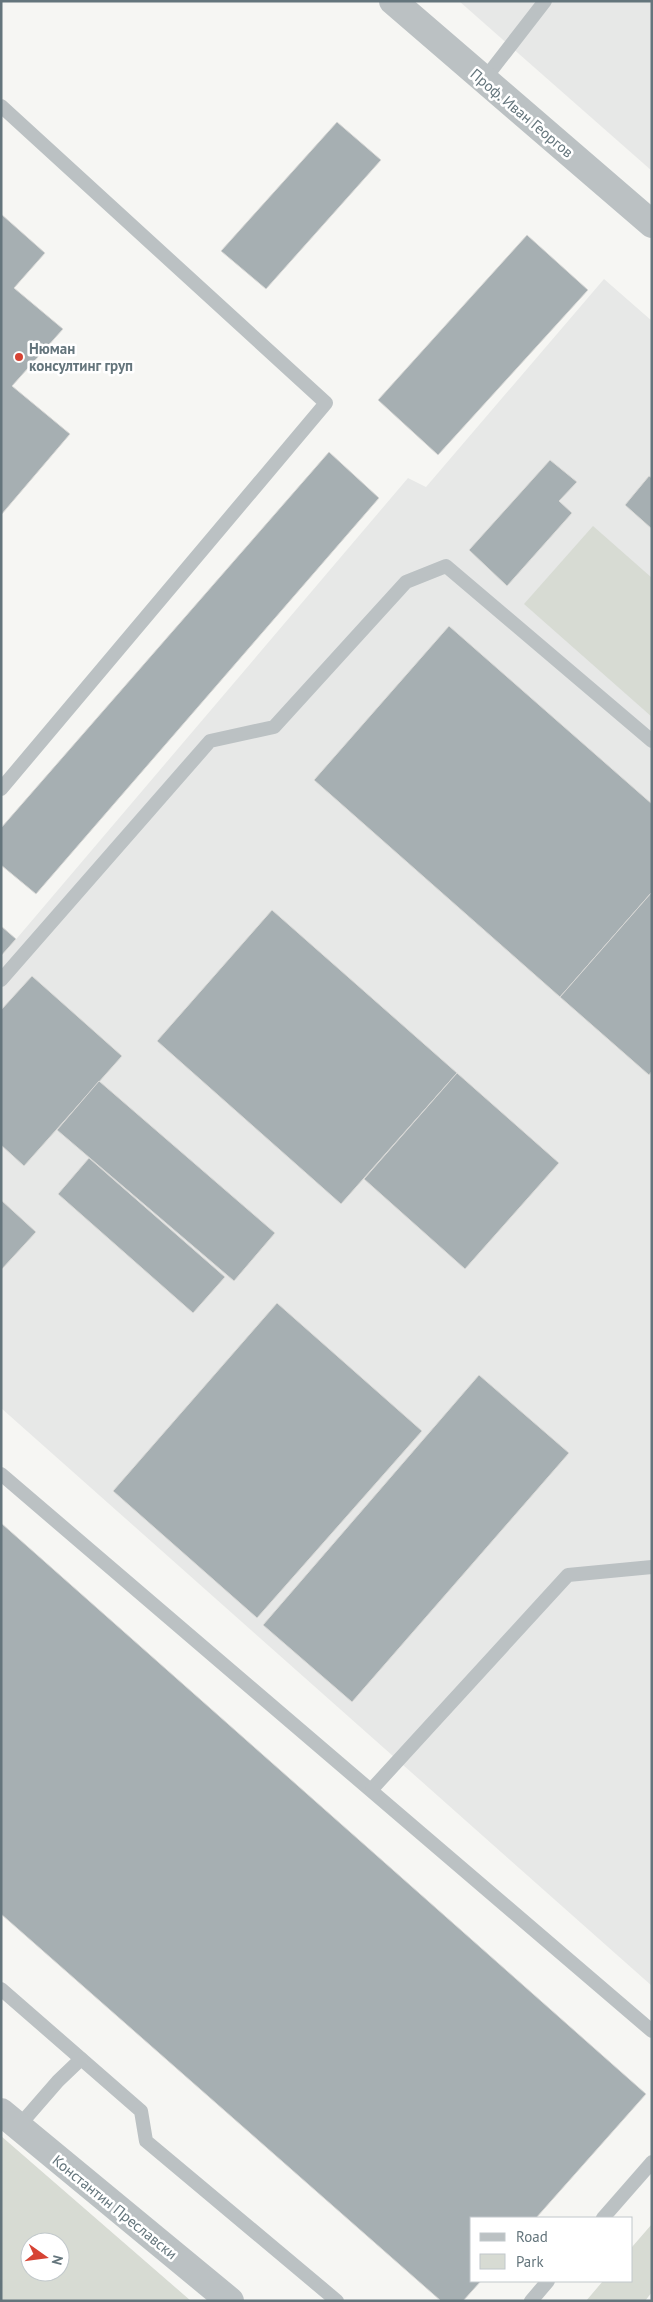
<svg xmlns="http://www.w3.org/2000/svg" width="653" height="2302" font-family="'PT Sans',sans-serif">
  <style>
    .built { fill: #e7e8e7 }
    .green { fill: #d7dbd3; fill-rule: evenodd }
    .building { fill: #a6afb2; stroke: #d8d8d6 }
    .lines { fill: none; stroke-linecap: round; stroke-linejoin: round }
    .service { stroke: #bbc1c3; stroke-width: 14 }
    .minor { stroke: #bbc1c3; stroke-width: 28 }
    .poi-dot { fill: #d64334; stroke: #fff; stroke-width: 2 }
    .labels { text-anchor: middle; dominant-baseline: central; stroke-width: 5; stroke-linejoin: round; paint-order: stroke }
    .street-label { font-size: 15px; fill: #64757c; stroke: #fff }
    .poi-label { font-size: 15px; font-weight: bold; fill: #64757c; stroke: #fff; text-anchor: start }
  </style>
  <rect width="100%" height="100%" fill="#f6f6f3"/>
  <g class="built">
    <polygon points="459,1 652,1 652,171"/>
    <polygon points="604,279 652,321 652,1986 1,1408 1,957 408,478 426,487"/>
  </g>
  <g class="green">
    <polygon points="593,526 652,578 652,717 524,604"/>
    <path d="M1,2136L191,2301H1ZM30,2242H60V2272H30Z"/>
    <polygon points="652,2224 652,2292 645,2301 586,2301 603,2281 632,2281 632,2247"/>
  </g>
  <g class="building">
    <polygon points="337,122 381,160 266,289 221,251"/>
    <polygon points="1,214 45,253 14,288 63,329 12,386 70,434 1,515"/>
    <polygon points="527,235 588,290 438,455 378,400"/>
    <polygon points="329,452 379,498 36,894 1,865 1,828"/>
    <polygon points="550,460 577,482 559,501 572,513 507,586 469,550"/>
    <polygon points="649,476 652,478 652,529 625,505"/>
    <polygon points="449,626 652,804 652,892 560,997 314,780"/>
    <polygon points="652,892 652,1071 649,1075 560,997"/>
    <polygon points="272,910 457,1073 341,1204 157,1041"/>
    <polygon points="1,926 16,939 1,956"/>
    <polygon points="32,976 122,1056 24,1166 1,1145 1,1010"/>
    <polygon points="457,1073 559,1163 465,1269 364,1179"/>
    <polygon points="99,1081 275,1233 234,1281 57,1130"/>
    <polygon points="89,1158 225,1277 193,1313 58,1194"/>
    <polygon points="1,1200 36,1232 1,1270"/>
    <polygon points="277,1303 422,1431 257,1618 113,1491"/>
    <polygon points="479,1375 569,1453 352,1702 263,1625"/>
    <polygon points="1,1523 646,2094 536,2218 472,2218 472,2281 481,2281 463,2301 441,2301 1,1914"/>
  </g>
  <g class="lines">
    <g class="service">
      <polyline points="483,81 545,1"/>
      <polyline points="1,106 326,403 1,789"/>
      <polyline points="1,980 210,741 274,727 406,582 446,566 652,741"/>
      <polyline points="1,1474 652,2031"/>
      <polyline points="372,1789 568,1575 652,1567"/>
      <polyline points="1,1989 141,2111 146,2141 337,2301"/>
      <polyline points="18,2127 58,2081 81,2059"/>
      <polyline points="603,2218 652,2162"/>
      <polyline points="531,2301 548,2281"/>
    </g>
    <g class="minor">
      <polyline points="393,1 652,224"/>
      <polyline points="1,2112 230,2301"/>
    </g>
  </g>
  <circle class="poi-dot" cx="19" cy="357" r="5"/>
  <g class="labels">
    <g class="street-label">
      <text transform="translate(522 113) rotate(40)">Проф. Иван Георгов</text>
      <text transform="translate(115 2207) rotate(39)">Константин Преславски</text>
    </g>
    <g class="poi-label">
      <text x="29" y="348">Нюман<tspan x="29" dy="17">консултинг груп</tspan></text>
    </g>
  </g>
  <rect width="653" height="2302" fill="none" stroke="#64757c" stroke-width="5"/>
  <rect x="470" y="2217" width="162" height="65" fill="#ffffff" stroke="#c1c8cb"/>
  <rect x="480" y="2233" width="25" height="8" fill="#bbc1c3" stroke="#c1c8cb"/>
  <text x="516" y="2242" font-size="15" fill="#64757c">Road</text>
  <rect x="480" y="2254" width="25" height="15" fill="#d7dbd3" stroke="#c1c8cb"/>
  <text x="516" y="2267" font-size="15" fill="#64757c">Park</text>
  <g transform="translate(45 2257) rotate(104)"><circle r="24" fill="#ffffff" stroke="#c1c8cb"/>
  <path d="M0-4L9 19L0 12L-9 19Z" fill="#d64334"/>
  <text y="-8" font-size="14" font-weight="bold" text-anchor="middle" fill="#64757c">N</text>
  </g>
</svg>
